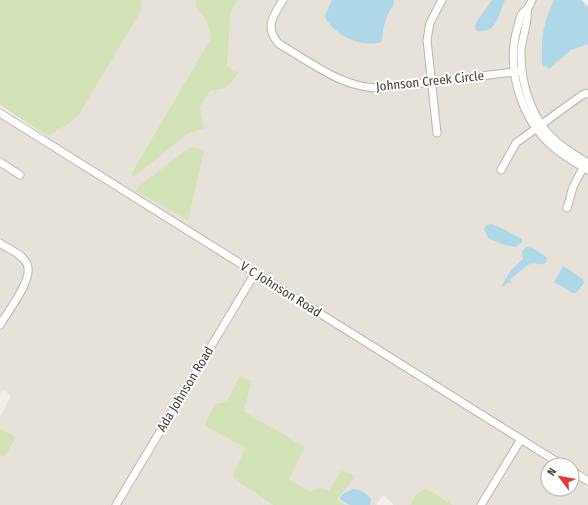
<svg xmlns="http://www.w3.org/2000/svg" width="588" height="505" font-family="'Fira Sans Condensed',sans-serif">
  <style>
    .residential { fill: #e6e1d9; fill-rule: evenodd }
    .green { fill: #d4e2b8 }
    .water { fill: #aed7e8 }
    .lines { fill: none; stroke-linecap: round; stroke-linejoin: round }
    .minor-casing { stroke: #beb6ae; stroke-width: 9 }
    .minor { stroke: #fff; stroke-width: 7 }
    .labels { text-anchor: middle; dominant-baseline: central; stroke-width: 4; stroke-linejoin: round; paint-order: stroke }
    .street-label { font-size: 13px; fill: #464039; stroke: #fff }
  </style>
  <rect width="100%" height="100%" fill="#f3efea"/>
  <path class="residential" d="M141,0H196L195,5L206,20L211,38L131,174L134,177L189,133L204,129L200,107L210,91L226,88L239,73L227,67L231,12L238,0H582L588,5V505H453L426,488L416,494L410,505H394L383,495L376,505H346L337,501L328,491L310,492L288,479L305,447L244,411L252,381L240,376L245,448L232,477L273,505H0V455L5,457L16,437L0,428V417L11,396L5,390L0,393V117L42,143L47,136L52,133L142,9ZM548,465H572V489H548Z"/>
  <g class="green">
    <polygon points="0,0 141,0 142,9 79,114 70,123 47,136 0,105"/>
    <polygon points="196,0 238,0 231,12 227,66 239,73 226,88 210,91 200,107 204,129 189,133 134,177 131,174 211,38 206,20 195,5"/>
    <polygon points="190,147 204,150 188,220 136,191 139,186"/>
    <polygon points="240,376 252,381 244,411 305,447 289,479 310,492 319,487 328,491 342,470 355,476 337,500 346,505 273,505 232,477 245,448 205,425 215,404 227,402"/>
    <polygon points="0,428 16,437 5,457 0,455"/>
    <polygon points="426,488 453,505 410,505 416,494"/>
  </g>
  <g class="water">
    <path d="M332,0H394L393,6C386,14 383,29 382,39L381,42C363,49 331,34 325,16Z"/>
    <path d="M492,0H505C498,15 497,34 477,31L475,28L476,23Z"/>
    <path d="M554,0H581L588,8V44L571,50L549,69L546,66L544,67L542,65C542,63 542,51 542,46C542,30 547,15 554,0Z"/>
    <polygon points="491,224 499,227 522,239 522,242 516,247 505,245 489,239 484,229 486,225"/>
    <path d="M526,247C534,247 541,253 547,258L546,263C540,266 536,262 530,264C527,265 513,277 510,280L513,285L509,282L501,287L511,270L523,259L522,251Z"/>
    <polygon points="563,266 583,279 584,283 576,293 573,293 554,282"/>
    <path d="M353,489C361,490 365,492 371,499L370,505H350L341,500L340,498L343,494Z"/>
  </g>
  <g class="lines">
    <g class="minor-casing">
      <g id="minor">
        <path d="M283,0C273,16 264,27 279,44C311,62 343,89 381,88L522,71"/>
        <path d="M532,0C531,3 529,6 528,8C526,10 523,12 521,15C519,19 519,25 517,29C506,70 521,118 552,146C563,156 576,163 588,170"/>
        <path d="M527,9C529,22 522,37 521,51C520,83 532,121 557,142C567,150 578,157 588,163"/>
        <polyline points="0,113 562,465"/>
        <polyline points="437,133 427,40 430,23 442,0"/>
        <polyline points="0,162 20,175"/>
        <polyline points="501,170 516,143 582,95 588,93"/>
        <polyline points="567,208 573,187 585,164"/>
        <path d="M0,243C8,249 23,254 27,264C34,279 8,311 0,325"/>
        <polyline points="572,471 588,481"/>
        <polyline points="116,505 255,273"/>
        <polyline points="481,505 521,439"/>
      </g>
    </g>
    <use href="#minor" class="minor"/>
  </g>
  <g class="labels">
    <g class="street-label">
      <text transform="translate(430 81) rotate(-6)">Johnson Creek Circle</text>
      <text transform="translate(281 289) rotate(32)">V C Johnson Road</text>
      <text transform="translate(185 389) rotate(-59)">Ada Johnson Road</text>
    </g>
  </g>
  <g transform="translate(560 477) rotate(302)"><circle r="19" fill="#ffffff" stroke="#b5b3b0"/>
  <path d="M0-3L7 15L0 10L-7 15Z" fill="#e13a33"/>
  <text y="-6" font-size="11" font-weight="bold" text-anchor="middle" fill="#464039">N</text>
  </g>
</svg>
